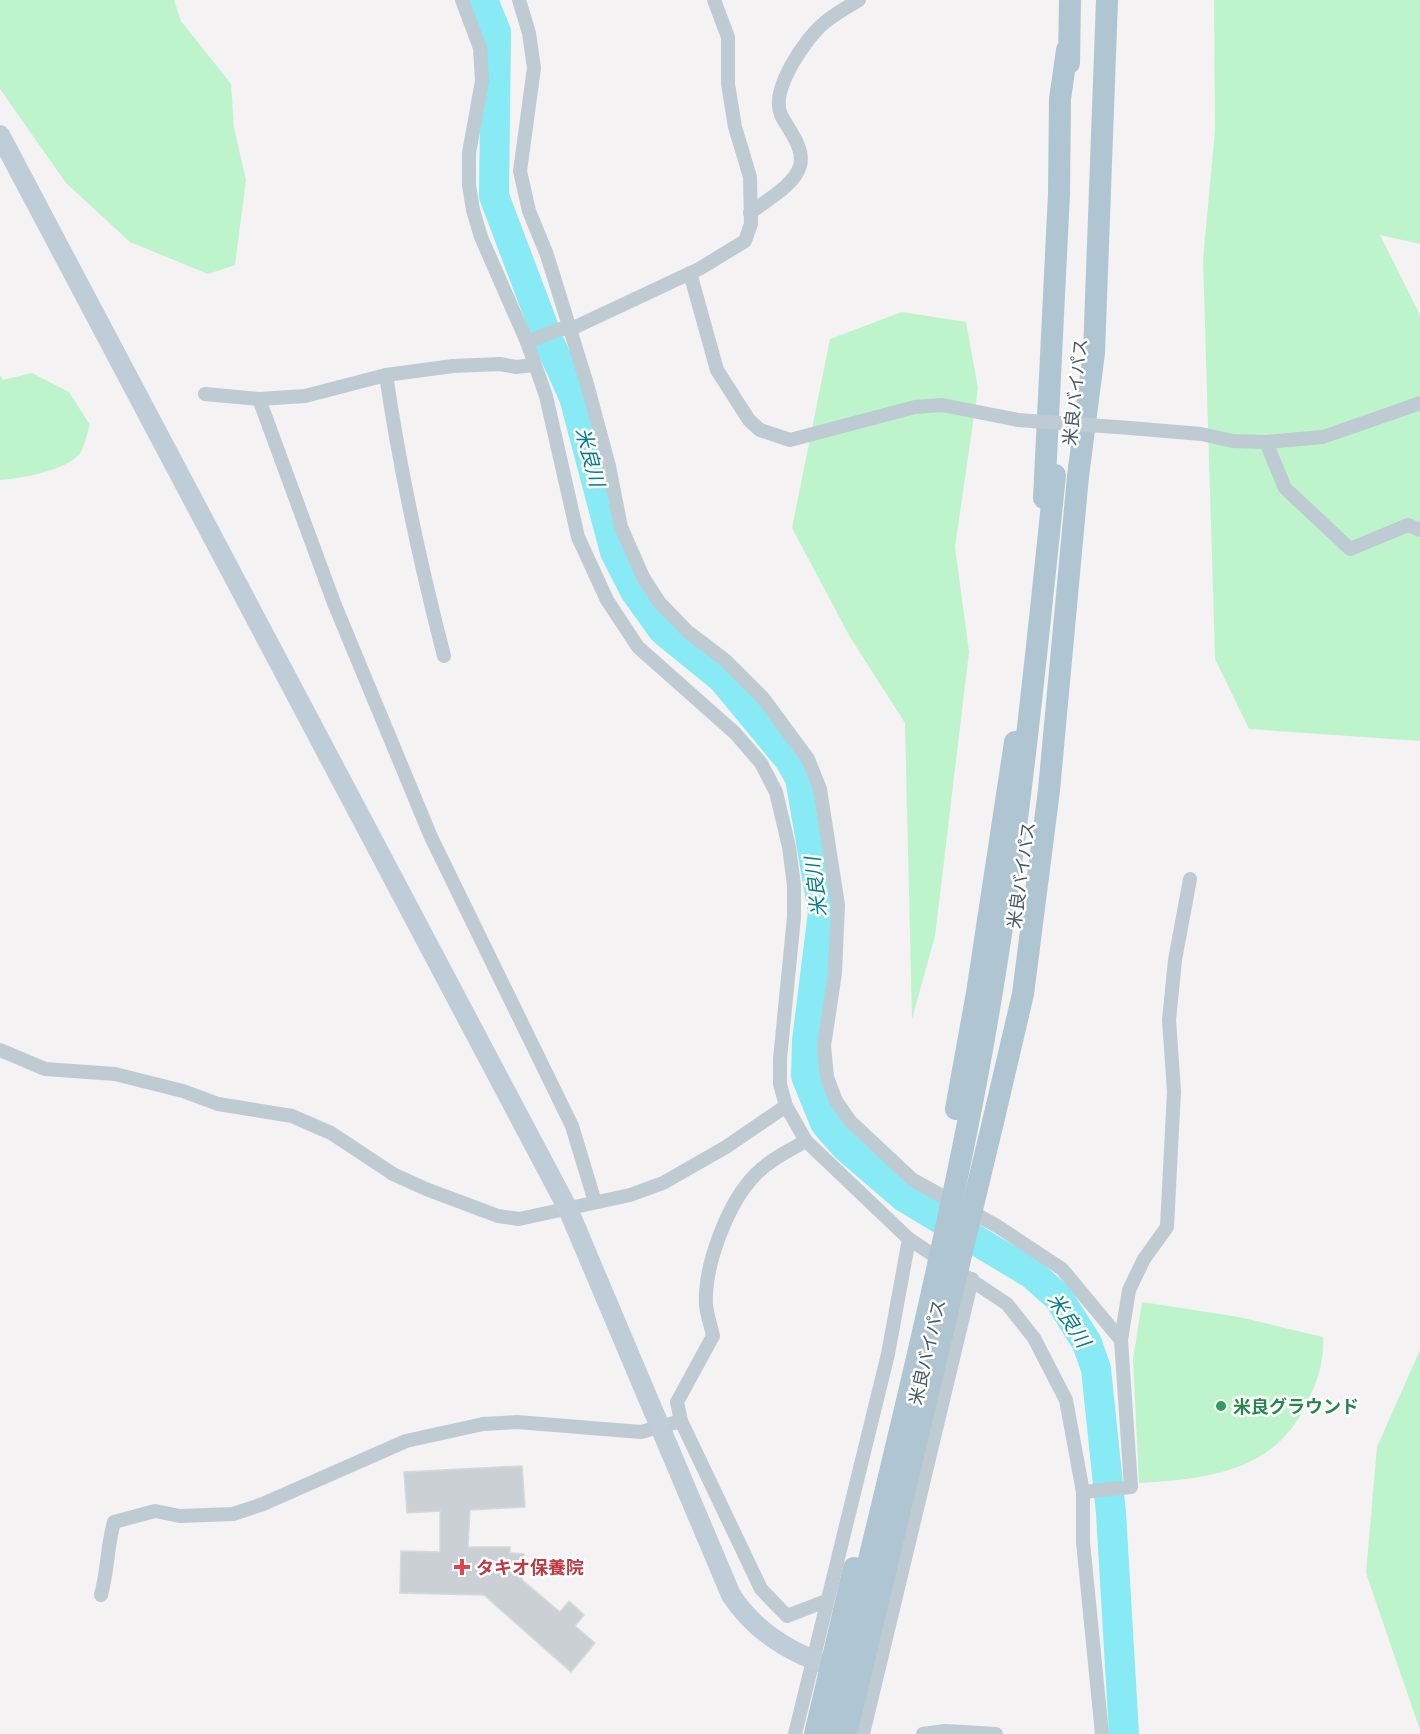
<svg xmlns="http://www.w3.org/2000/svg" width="1420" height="1734" font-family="Roboto,'Noto Sans JP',sans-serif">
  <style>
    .green { fill: #bef4cc }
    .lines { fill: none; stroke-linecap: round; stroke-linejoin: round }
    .river { stroke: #87eaf4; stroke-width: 30 }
    .building { fill: #cbd0d4; stroke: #d5d9dd; stroke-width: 1.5 }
    .street { stroke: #bfcbd2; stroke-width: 14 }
    .secondary { stroke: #becdd7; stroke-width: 20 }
    .primary { stroke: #afc5d2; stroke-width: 22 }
    .street-bridge { stroke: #bfcbd2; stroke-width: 14 }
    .primary-bridge { stroke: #afc5d2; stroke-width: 22 }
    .leisure-dot { fill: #2e9e5b; stroke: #fff; stroke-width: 2 }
    .health-dot { fill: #e0444e; stroke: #fff; stroke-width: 2 }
    .labels { text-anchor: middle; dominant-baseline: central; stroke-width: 5; stroke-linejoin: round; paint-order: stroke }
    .street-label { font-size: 18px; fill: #475861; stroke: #fff }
    .leisure-label { font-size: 18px; font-weight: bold; fill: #27864d; stroke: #fff; text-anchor: start }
    .health-label { font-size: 18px; font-weight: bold; fill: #be3a42; stroke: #fff; text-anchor: start }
    .water-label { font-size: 20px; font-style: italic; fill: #057c89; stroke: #fff }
  </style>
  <rect width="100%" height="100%" fill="#f4f2f2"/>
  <g class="green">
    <polygon points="0,0 174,0 181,21 231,84 234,128 246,180 235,265 208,274 130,242 66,183 0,89"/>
    <polygon points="1214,0 1420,0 1420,244 1380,235 1420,315 1420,741 1249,729 1215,659 1203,259 1215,131"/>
    <polygon points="902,312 966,322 978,388 955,547 969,652 935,936 912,1019 905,723 850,637 792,528 830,339"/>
    <path d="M32,373L69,392L90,425C87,433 85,444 81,452C70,470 19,479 0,480V375L3,380Z"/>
    <path d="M1142,1302L1239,1317L1323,1337C1324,1362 1318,1380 1307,1403C1275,1472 1207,1479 1139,1483L1133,1359Z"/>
    <polygon points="1420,1350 1420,1730 1366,1573 1377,1447"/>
  </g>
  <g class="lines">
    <polyline class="river" points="483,0 496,32 494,196 550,344 574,397 615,552 635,591 663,630 722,678 789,759 800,778 823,912 807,1041 806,1076 825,1123 847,1148 904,1197 1032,1274 1058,1297 1087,1343 1096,1369 1111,1513 1124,1734"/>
  </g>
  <polygon class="building" points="522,1466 525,1507 470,1510 468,1547 510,1547 510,1553 524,1554 522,1580 560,1612 569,1601 584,1615 575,1626 595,1643 571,1672 484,1595 400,1593 401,1551 440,1552 440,1511 407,1513 404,1472"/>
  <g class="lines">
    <g class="street">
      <polyline points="462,0 480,48 482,81 469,153 469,185 473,210 481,237 527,342 546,396 578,537 607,600 638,647 735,733 761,763 776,792 789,847 794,885 794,917 780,1059 780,1084 786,1106 806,1141 909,1239 1007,1304 1034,1338 1066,1400 1083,1492 1083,1542 1102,1734"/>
      <polyline points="519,0 529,33 534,68 520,171 529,211 547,255 587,384 609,466 621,527 643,577 659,602 687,631 725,660 763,698 808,759 820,789 838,905 835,973 824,1046 827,1077 836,1101 850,1121 913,1180 997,1226 1062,1269 1121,1340"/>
      <path d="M750,213C765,201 794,186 800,166C805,148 788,129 781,115C770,90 805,39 824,23C835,14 847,7 859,0"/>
      <polyline points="690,273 717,370 749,420 760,430 790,440 915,407 942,405 1018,420"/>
      <polyline points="527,342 560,329 571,329 699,269 745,241 751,224 750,177 735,127 728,84 728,37 714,0"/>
      <path d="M386,375C400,470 420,563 444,656"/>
      <polyline points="205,394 259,399 305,396 386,375 453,366 500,364 516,367 534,365"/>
      <polyline points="259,399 334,603 431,837 572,1126 595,1202"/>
      <polyline points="1130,428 1201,434 1233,441 1266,442 1285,488 1350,549 1408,525 1420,530"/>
      <polyline points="1266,442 1323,437 1420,403"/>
      <polyline points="0,1050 45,1069 115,1074 183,1091 218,1104 292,1116 331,1133 393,1174 426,1189 498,1216 519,1219 630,1195 663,1183 726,1147 786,1106"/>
      <path d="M806,1141C788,1151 770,1160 756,1174C728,1202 704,1265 706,1305C707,1315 711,1326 713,1336L677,1402L681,1421L761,1589L787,1616L826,1601"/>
      <polyline points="1083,1492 1131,1487 1121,1340 1129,1290 1144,1259 1167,1227 1174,1091 1169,1020 1175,960 1190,879"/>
      <path d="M101,1595C108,1570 107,1546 114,1522L155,1511L180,1516L233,1514L263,1504L406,1441L483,1424L517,1422L641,1432L681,1421"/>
      <polyline points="795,1734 888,1354 909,1239"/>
      <polyline points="863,1734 972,1279"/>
      <polyline points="923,1734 945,1731 996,1734"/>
    </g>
    <path class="secondary" d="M0,135L568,1209L731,1595C757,1635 799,1658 845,1670"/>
    <g class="primary">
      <polyline points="1069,63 1070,0"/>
      <polyline points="1044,498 1059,194 1060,99 1067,50"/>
      <polyline points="956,1109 977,993 1015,742"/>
      <polyline points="993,1122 1023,994 1049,790 1078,476 1094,353 1107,0"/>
      <polyline points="815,1734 854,1568"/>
      <polyline points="846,1734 884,1576"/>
    </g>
    <polyline class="street-bridge" points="1018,420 1130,428"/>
    <g class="primary-bridge">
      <polyline points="884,1576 993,1122"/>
      <path d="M827,1734C876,1528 929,1321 970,1113C1012,902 1033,688 1055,475"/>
    </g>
  </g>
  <circle class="leisure-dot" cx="1221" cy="1406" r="6"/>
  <path class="health-dot" d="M459 1558h6v6h6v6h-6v6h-6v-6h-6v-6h6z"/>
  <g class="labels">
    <g class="street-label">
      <text transform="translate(1075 392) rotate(-84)">米良バイパス</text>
      <text transform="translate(1021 875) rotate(-82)">米良バイパス</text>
      <text transform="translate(927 1352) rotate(-77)">米良バイパス</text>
    </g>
    <g class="leisure-label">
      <text x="1233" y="1406">米良グラウンド</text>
    </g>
    <g class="health-label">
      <text x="476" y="1567">タキオ保養院</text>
    </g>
    <g class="water-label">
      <text transform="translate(590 457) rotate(75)">米良川</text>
      <text transform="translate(816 887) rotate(-97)">米良川</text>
      <text transform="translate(1069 1320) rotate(57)">米良川</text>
    </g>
  </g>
</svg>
